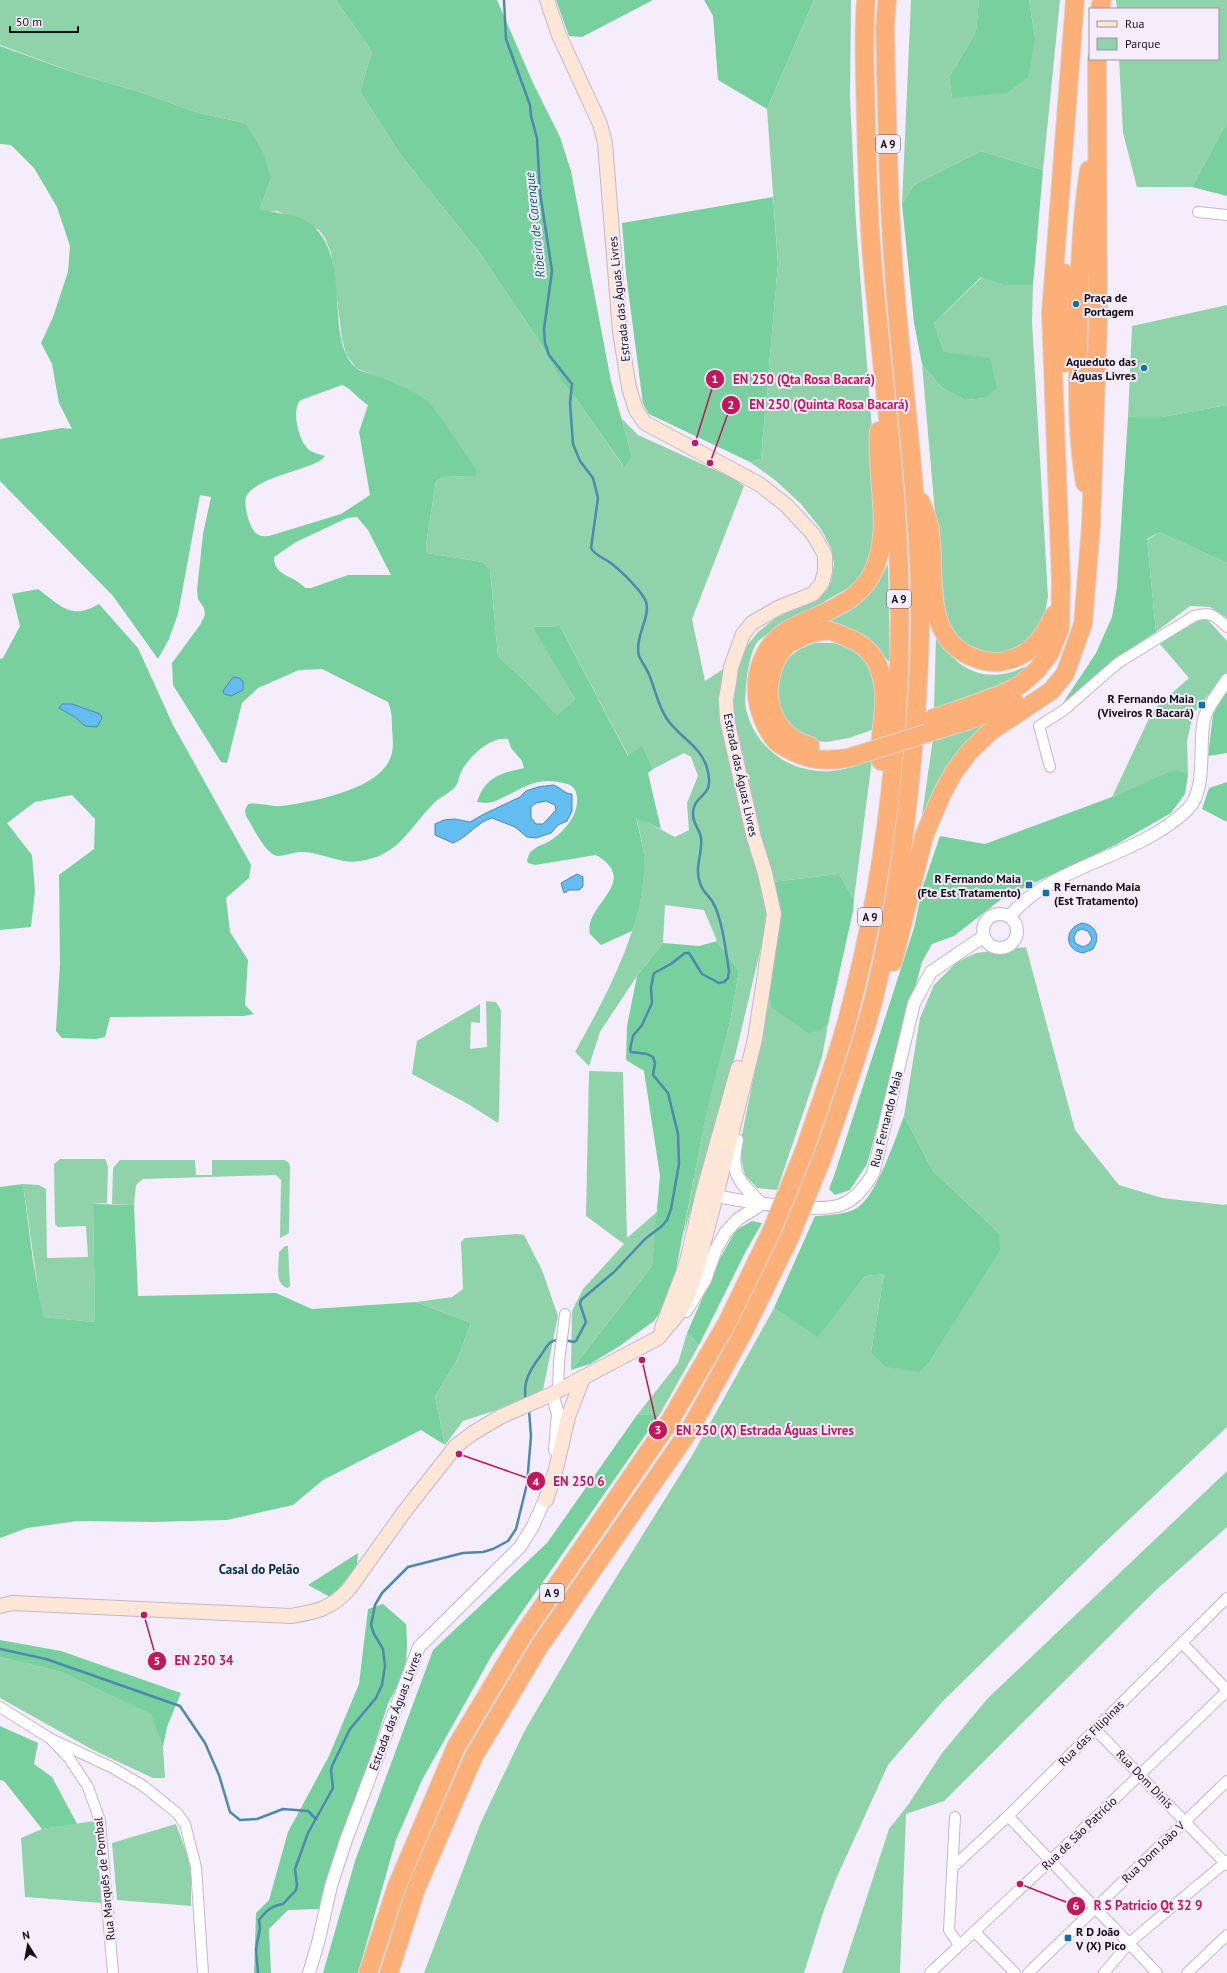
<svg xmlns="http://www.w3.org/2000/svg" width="1227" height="1973" font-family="'PT Sans',sans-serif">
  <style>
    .green { fill: #90d3ab }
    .forest { fill: #78d09e; fill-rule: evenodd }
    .water { fill: #64bdf0; stroke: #4c89af; fill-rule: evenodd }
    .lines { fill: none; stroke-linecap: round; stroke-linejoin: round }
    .stream { stroke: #4c89af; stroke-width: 2.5 }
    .minor-casing { stroke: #c4b6ce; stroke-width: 12 }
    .tertiary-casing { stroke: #c4b6ce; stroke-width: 14 }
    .secondary-casing { stroke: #c4b6ce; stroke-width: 16 }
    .motorway-casing { stroke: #d5d4d5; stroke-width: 20 }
    .minor { stroke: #fff; stroke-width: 10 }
    .tertiary { stroke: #fff; stroke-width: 12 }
    .secondary { stroke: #fee7d6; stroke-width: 14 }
    .motorway { stroke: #fcb077; stroke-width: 18 }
    .motorway-bridge-casing { stroke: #d5d4d5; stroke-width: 20; stroke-linecap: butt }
    .motorway-bridge { stroke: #fcb077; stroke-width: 18 }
    .poi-dot { fill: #0f729f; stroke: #f6edfc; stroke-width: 1.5 }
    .labels { text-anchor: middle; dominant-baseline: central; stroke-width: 4; stroke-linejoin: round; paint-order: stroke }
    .shield { fill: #f6edfc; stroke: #58525c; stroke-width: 1 }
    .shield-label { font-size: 11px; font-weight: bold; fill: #140f17 }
    .poi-label { font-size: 12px; font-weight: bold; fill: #140f17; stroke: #f6edfc; text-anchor: start }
    .street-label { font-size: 12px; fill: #140f17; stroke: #f6edfc }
    .water-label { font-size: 13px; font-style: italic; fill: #0b5475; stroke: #f6edfc }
    .neighbourhood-label { font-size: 13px; font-weight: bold; fill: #022f44; stroke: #f6edfc }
    .leader { fill: none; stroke: #c2185b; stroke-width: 1.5 }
    .callout-dot { fill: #c2185b; stroke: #f6edfc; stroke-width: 1.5 }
    .mark-label { font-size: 12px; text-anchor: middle; font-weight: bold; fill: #fff }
    .callout-label { font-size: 13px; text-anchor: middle; font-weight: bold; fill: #c2185b; stroke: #f6edfc; stroke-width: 4; stroke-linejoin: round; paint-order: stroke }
  </style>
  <rect width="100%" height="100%" fill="#f6edfc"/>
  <g class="green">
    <path d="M0,0H336L372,52L360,91L399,153L479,252L536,336L560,379L580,404L623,466L632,457L621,418L638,435L733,478L744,486L692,619L705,681L725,668L720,704L770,910L736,1052L699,1185L683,1236L708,1103L730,1022L739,971L717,941L704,910L665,905L663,943L637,976L600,1032L589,1066L575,1052C606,996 647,922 644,856C643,843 639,830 636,817L675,837L689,830L687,803L698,776L691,757L684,753L653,769L642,747L629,757L560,626L534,627L575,699L557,717L529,685L498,656L490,569L483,562L427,553L426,545L436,481L443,477L474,476L425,398L356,368L346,354L342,339L331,253L325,238L319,230L277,211L269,212L260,208L271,179L245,123L199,113L137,91L78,74L0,45Z"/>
    <path d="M814,0H851L850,97L856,223L872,429L876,546L864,573L852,586L767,634C764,637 758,640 756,644C750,654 747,674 746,686C746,691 745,698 745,704C752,746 789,774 831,771C845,770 858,765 872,760L854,899L839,874L772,882L731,713L737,672L744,649L759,631L776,618L820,596L831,582L834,564L831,548L821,529L801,504L775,480L750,462L761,459L778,264L767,109Z"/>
    <polygon points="911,0 979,0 976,32 949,77 952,98 1035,37 1029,0 1060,0 1043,170 981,151 914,185 902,204"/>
    <polygon points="1116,0 1227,0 1227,122 1192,187 1137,187 1123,133 1119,59 1218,59 1218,9 1117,9"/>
    <polygon points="982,277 1002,285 1033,285 1032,322 1048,597 1044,618 1036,634 1010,654 992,656 962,645 944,617 922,364 941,387 965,400 986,398 944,352 934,323"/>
    <polygon points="1227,305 1227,405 1162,417 1128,417 1132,326"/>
    <polygon points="1159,532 1227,563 1227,618 1210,607 1190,606 1156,632 1147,540"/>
    <polygon points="888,564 890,663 877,649 822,622 856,607 877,585"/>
    <polygon points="1201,619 1208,620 1227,641 1227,672 1195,711 1191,723 1187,741 1188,775 1174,771 1112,797 1153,710 1189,678 1159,643"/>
    <path d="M936,633C950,661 973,681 1008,673C1014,672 1021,668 1028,666L1031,669L1007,684L934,709Z"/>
    <path d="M814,643C825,643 838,642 849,646C860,650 878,672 879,684C880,699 878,714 877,728L849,738L826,742L808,740L783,721L775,694L779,676L786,660L798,650Z"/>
    <polygon points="994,719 921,822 933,739"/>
    <polygon points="1026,947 1075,1130 1119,1185 1162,1198 1224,1205 1227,1204 1227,1427 1100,1547 942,1702 888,1765 836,1879 824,1910 804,1973 424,1973 481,1822 525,1730 589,1621 693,1454 774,1308 818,1336 865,1276 884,1274 871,1352 930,1361 999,1250 999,1233 933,1171 904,1116 920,1018 934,985 957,962 976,953"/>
    <polygon points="769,999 771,1007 821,1030 828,1024 822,1057 777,1190 757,1188 745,1175 739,1150"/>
    <polygon points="486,1001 496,1002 501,1010 499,1118 498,1123 468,1104 412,1074 417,1041 480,1004 480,1023 471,1022 470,1049 487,1047"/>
    <polygon points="589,1071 623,1072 627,1238 658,1211 652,1266 571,1370 572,1311 583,1289 624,1244 586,1216"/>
    <polygon points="60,1159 105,1159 108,1166 107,1203 93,1204 95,1322 42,1317 23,1184 39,1185 46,1189 47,1258 88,1257 86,1226 58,1227 55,1224 54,1164"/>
    <polygon points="120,1160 195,1160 196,1175 212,1175 212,1160 285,1160 289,1163 290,1166 289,1233 280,1238 281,1180 276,1175 143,1179 136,1185 134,1205 112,1204 113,1168"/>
    <polygon points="516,1234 524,1235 542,1270 558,1316 543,1390 506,1407 463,1421 445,1445 435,1396 456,1362 471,1323 416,1302 452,1297 463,1289 461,1242 465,1238"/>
    <path d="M285,1246H288L290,1286L288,1288C274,1286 279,1263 279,1252Z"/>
    <polygon points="687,1333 699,1345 660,1414 637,1415 678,1363"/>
    <polygon points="1227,1471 1227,1527 1156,1590 944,1801 906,1814 900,1973 842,1973 889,1829 908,1805 942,1753 988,1698"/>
    <polygon points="0,1657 61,1672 152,1714 163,1747 165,1778 153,1778 93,1750 0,1698"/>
    <polygon points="94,1821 102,1903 25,1897 21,1838 42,1829"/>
    <polygon points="176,1824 191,1865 191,1906 117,1900 112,1843"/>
  </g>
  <g class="forest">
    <polygon points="336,0 497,0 533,83 560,137 571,171 611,381 632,457 624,467 580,404 560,379 536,336 479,252 399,153 360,91 372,52"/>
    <polygon points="556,0 653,0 582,37 569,36"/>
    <polygon points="704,0 814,0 767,109 718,80 713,16"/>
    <polygon points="979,0 1029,0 1035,37 1028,77 1007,93 952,98 949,77 976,32"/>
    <path d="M0,46L78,74L137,91L199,113L245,123L264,154L271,179L260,208C275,215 293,212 308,222C355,255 322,338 356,368C361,372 372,374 379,377C393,382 409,389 423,397C432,402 468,458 477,470L475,476L443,477L436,481L426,545L427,553L483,562L490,569L498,656L529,685L557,716L575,699L533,627L560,626L628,756L642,746L653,769L648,773L661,829L636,818C639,830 642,842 644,854C646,876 640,911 632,931L601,945L590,934C583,905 642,882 596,855L535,865L528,863L527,860C529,856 529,852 533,850C537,846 542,845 546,843C562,835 579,816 577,797C576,790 574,786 567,784C534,774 521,791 493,802L486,803L477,802C485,777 501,773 524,768L522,761L511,748L508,739C490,736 469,757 461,772C459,776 459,780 457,784C452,793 441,796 434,803C409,828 399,856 360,861C344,864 328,856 312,853C296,850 293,854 279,856C267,858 252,825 246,816L245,810L248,804C259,802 270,807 281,806C312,802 377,790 390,759C394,750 393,739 392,729C392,720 392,711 388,702L322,669L299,670L258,688L242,703L227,763L221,762L173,685L172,663L200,625L205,615L204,608L198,599L197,590L203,534L211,497L200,495L178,614L169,639L158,659L113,596L0,481V439L62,428L72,429L59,403L52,364L41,343L53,317L68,272L70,246L57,207L34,168L11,145L0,144ZM342,385C352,389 359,400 368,405L359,432L370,495L341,514L269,536C265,536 261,537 257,534C250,530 242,503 247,495C260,475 317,469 325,456C320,454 312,453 308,449C298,440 291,408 301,400ZM357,517L368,530L391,575H348L311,588H305C296,576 273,576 274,557L296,542L347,518Z"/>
    <polygon points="1227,122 1227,196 1192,187"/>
    <polygon points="981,151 1043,170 1033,285 1002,285 981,277 934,323 944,352 990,358 997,388 986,398 965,400 941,387 922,364 914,323 902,204 914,185"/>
    <polygon points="773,197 778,264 761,459 750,462 649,414 643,404 626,274 622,223"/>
    <polygon points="1227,405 1227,563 1159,532 1147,539 1156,632 1116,658 1063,703 1096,653 1112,617 1117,587 1128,417 1162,417"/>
    <path d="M38,589C60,605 71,621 99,604L138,648L173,725L251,865L249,878L226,898L230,932L248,960L245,1005L254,1014L244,1016L110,1017L105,1037L96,1039L62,1038L56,1031L60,964L59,875L94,849L95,819L72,795L35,802L7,823L32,855L35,891L31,927L0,930V659L3,658L20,626L12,594Z"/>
    <polygon points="1227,691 1227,753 1208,756 1213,714"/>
    <polygon points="1174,770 1185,772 1188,775 1185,794 1171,813 1117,844 1004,897 954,936 932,944 922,962 867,1164 850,1190 835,1195 829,1189 835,1173 914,928 923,886 940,836 985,844 1112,797"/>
    <polygon points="1227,782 1227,822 1202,809 1209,788"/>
    <polygon points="839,874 854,899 853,911 828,1024 821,1030 808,1033 771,1007 769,999 779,920 772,882"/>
    <polygon points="717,941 739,971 730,1022 708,1105 675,1275 663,1308 654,1321 618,1347 590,1364 571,1370 652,1266 660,1176 644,1071 626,1060 627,1026 637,976 663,943 699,946"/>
    <path d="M904,1116L933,1171L999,1233L1000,1250L930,1361L919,1372L886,1367L871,1352L884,1274L865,1276L818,1337L774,1308L815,1216C829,1215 845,1215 857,1208C877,1195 895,1139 904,1116Z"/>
    <polygon points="23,1184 33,1261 43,1317 95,1322 93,1204 134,1205 138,1296 276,1293 312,1309 416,1302 471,1323 456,1362 435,1396 445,1445 421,1430 323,1480 293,1505 227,1520 152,1522 78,1521 27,1528 0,1538 0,1187"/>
    <polygon points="752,1221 762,1223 746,1251 699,1345 687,1333 719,1260 736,1230"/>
    <polygon points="660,1414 492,1655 422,1780 396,1840 358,1973 323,1973 355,1861 433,1650 547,1543 637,1415"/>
    <polygon points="358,1553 357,1565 332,1598 308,1585"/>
    <path d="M383,1604L406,1624C409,1663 406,1670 388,1704L320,1909L288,1910L269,1929L271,1973H254L256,1913L269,1900L288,1832L329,1756L359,1684L368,1609Z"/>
    <polygon points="0,1640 61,1651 181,1693 167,1727 163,1747 151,1714 61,1672 0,1657"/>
    <polygon points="0,1726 38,1743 34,1764 52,1777 77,1824 42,1829 4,1781 0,1780"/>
  </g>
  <g class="water">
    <polygon points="233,677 239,678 243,681 243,690 231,696 224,694 223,691"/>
    <polygon points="72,704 100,714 102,718 97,727 85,726 75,717 59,708 62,704"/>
    <path d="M553,785C561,787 564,794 572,794V811L567,821L558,825L551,833L536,838L527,837L515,827L492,818C477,822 468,837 453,843L435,835V824L444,820L455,819L470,822L484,814L520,797L526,791L538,787ZM546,801L555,805L556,810L543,824H536L531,818V807L536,803Z"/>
    <polygon points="577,874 583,877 583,886 579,890 569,890 564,893 561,883"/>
    <path d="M1082,923C1096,925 1101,937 1093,949L1083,953C1064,950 1064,928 1082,923ZM1082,929L1088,931L1092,939L1089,944L1083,947L1075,943L1074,937L1077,931Z"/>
  </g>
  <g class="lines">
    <g class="stream">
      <path d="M504,0L506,39L530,105L531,116L537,138L540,192L552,271L544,329L545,343L549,355L572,384L570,403L573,444L580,461L593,478L598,498L591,548C595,556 605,558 612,564C621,571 643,592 646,602C651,616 634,638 639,656C642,663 648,670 650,677C656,692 658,706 667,719C679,737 701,746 707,768C716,799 694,792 693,813C692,823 700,829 701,838C703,853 694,867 700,883C702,891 708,895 712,901C722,916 726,952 729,971L728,978L724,982L719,983L702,974L689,953H685L671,964L654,973L651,987L652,1003L642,1025L633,1036L630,1049L631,1052L647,1054L653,1057L655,1063L653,1075L668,1093L678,1134L679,1164L671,1209L667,1220L662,1226L645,1239L614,1272L581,1300L580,1304L586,1322L576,1341L574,1342L564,1340"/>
      <path d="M526,1401C522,1382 530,1370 541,1355C547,1347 548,1340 559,1340"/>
      <polyline points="0,1649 46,1659 180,1706 205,1743 219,1775 230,1812 240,1820 257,1819 283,1809 308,1811 316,1819"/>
      <path d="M258,1973L256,1949L260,1928L259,1920C267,1910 271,1906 283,1904L296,1890L297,1885L295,1869L308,1833L333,1788L331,1771L332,1766L350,1729L376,1698L382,1685L385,1666L383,1649L374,1634L371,1625L375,1605L382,1593L408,1567L463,1553L483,1552L493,1549L508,1541L516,1529L527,1484L531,1436L529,1410"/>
    </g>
    <g class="minor-casing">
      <g id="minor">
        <polyline points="1198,212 1227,215"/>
        <path d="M1050,767L1039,726L1064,710L1118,663L1194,616C1211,611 1215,616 1227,627"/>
        <polyline points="558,1391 559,1362 565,1314"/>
        <polyline points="1182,1643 1227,1690"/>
        <polyline points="0,1707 51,1739 69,1758 88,1787 100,1821 113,1973"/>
        <polyline points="1095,1729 1227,1865"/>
        <polyline points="51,1739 111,1767 142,1785 177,1813 185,1824 196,1867 203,1973"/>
        <polyline points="1008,1816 1157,1973"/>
        <polyline points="955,1817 949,1930 959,1945"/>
        <polyline points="953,1867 1008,1816 1227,1598"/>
        <polyline points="975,1932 1015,1973"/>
        <polyline points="930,1973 1050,1861 1227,1691"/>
        <polyline points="1028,1973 1227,1781"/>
        <polyline points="1104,1973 1129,1943 1227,1861"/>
        <polyline points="1187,1973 1227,1935"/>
      </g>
    </g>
    <g class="tertiary-casing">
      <g id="tertiary">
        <circle cx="1000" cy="931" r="17"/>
        <path d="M1010,916C1054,863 1136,859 1187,810C1208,790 1198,746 1204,719C1208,705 1219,692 1227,680"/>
        <path d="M737,1140C729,1173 739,1182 762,1204"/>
        <path d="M707,1194C734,1200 821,1215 843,1204C857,1198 865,1186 873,1174L914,1003L931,972L984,936"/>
        <polyline points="686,1311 705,1280 716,1249 726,1232 738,1219 762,1204"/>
        <polyline points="552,1394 558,1414 555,1450"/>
        <polyline points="309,1973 318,1943 331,1886 346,1840 419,1647 520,1547 533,1526 548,1492"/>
      </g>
    </g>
    <g class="secondary-casing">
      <g id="secondary">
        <polyline points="662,1328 686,1265 703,1193 738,1068"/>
        <polyline points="546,1500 556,1469 568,1417 583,1378"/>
        <path d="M0,1606L12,1603L291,1616C316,1612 331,1609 349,1589L404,1512L456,1446L473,1433L500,1417L552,1394L658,1338L679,1313L687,1298L696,1272L716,1196L755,1039L774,914L765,873L754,838L727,720L726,699L729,682L731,667L743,634L752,623L778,608L813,594L822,583L825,571V555L813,534L786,505L759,484L645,423L636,410L629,388L620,332L605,143L600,124L559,35L547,0"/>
      </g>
    </g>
    <g class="motorway-casing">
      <g id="motorway">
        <polyline points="1100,9 1102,0"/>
        <polyline points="1064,363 1065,273"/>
        <path d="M1085,483C1077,438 1078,392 1078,346C1079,287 1080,228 1089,170"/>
        <path d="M921,502C924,511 929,521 930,531C936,573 922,635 970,656C979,660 990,663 999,662C1029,658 1042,640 1054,615"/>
        <polyline points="964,708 1000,695 1020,685 1037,670 1050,653 1060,628 1061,581 1051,313 1075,0"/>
        <polyline points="969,720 1004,707 1014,701"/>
        <path d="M810,746C765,735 757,678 786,646C789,642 797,640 802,637C810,633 822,630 831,631C836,632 843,636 848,638C863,643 876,656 880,671C891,705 877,731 881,761"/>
        <path d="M848,758C822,762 807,760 784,747C770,740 763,721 759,707C752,679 761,646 788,630C816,614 856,606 872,574C894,530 875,479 879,431"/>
        <polyline points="893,962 924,836 942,794 954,772 970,751 991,731 1051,691 1065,674 1083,624 1091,526 1098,323 1097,59"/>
        <path d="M805,1149C819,1107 835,1065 847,1021C894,847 909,664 894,483C888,408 878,332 872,257C868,210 867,163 866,117C865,78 863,39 866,0"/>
        <path d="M823,1156C841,1104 860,1051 874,998C894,916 906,833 913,749C918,696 921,642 920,589C917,487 903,387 895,286C888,200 887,114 885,28L887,0"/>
        <polyline points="368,1973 397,1886 456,1747 523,1635 671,1419 727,1323 772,1230"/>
        <polyline points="389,1973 416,1889 474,1756 539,1647 689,1431 743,1333 790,1237"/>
      </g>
    </g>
    <use href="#minor" class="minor"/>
    <use href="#tertiary" class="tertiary"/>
    <use href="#secondary" class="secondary"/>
    <use href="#motorway" class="motorway"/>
    <g class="motorway-bridge-casing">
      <g id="motorway-bridge">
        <polyline points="931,719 964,708"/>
        <polyline points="848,758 969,720"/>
        <polyline points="772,1230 805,1149"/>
        <polyline points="790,1237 823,1156"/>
      </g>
    </g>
    <use href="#motorway-bridge" class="motorway-bridge"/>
  </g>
  <g class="poi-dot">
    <circle cx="1076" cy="304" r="4"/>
    <circle cx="1144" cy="368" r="4"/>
    <rect x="1198" y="701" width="8" height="8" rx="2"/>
    <rect x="1025" y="881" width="8" height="8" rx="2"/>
    <rect x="1042" y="889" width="8" height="8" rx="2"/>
    <rect x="1064" y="1934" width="8" height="8" rx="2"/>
  </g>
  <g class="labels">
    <g class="shield">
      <rect x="876" y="135" width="24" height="18" rx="3"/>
      <rect x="887" y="590" width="24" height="18" rx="3"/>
      <rect x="858" y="908" width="24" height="18" rx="3"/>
      <rect x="540" y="1584" width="24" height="18" rx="3"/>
    </g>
    <g class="shield-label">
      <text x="888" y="144">A 9</text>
      <text x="899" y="599">A 9</text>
      <text x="870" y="917">A 9</text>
      <text x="552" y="1593">A 9</text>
    </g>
    <g class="poi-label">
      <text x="1084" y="297">Praça de<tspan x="1084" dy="14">Portagem</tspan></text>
      <text x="1136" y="361" text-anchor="end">Aqueduto das<tspan x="1136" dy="14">Águas Livres</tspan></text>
      <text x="1194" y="698" text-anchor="end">R Fernando Maia<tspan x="1194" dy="14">(Viveiros R Bacará)</tspan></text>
      <text x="1021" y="878" text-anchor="end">R Fernando Maia<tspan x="1021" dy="14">(Fte Est Tratamento)</tspan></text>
      <text x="1054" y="886">R Fernando Maia<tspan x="1054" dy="14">(Est Tratamento)</tspan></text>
      <text x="1076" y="1931">R D João<tspan x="1076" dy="14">V (X) Pico</tspan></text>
    </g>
    <g class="street-label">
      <text transform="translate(619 299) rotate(-96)">Estrada das Águas Livres</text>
      <text transform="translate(741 775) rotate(78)">Estrada das Águas Livres</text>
      <text transform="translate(886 1119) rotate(-76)">Rua Fernando Maia</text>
      <text transform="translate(395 1711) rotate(-69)">Estrada das Águas Livres</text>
      <text transform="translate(1091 1733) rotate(-45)">Rua das Filipinas</text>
      <text transform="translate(1145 1779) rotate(46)">Rua Dom Dinis</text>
      <text transform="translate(1079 1833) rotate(-44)">Rua de São Patrício</text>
      <text transform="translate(1153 1852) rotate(-44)">Rua Dom João V</text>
      <text transform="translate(104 1879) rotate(-96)">Rua Marquês de Pombal</text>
    </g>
    <g class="water-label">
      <text transform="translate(535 225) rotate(-96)">Ribeira de Carenque</text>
    </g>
    <g class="neighbourhood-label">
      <text x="259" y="1569">Casal do Pelão</text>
    </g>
  </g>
  <path class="leader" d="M695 443L715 379M710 463L731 405M642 1360L658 1430M459 1454L536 1481M144 1615L157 1661M1020 1884L1076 1906"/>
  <g class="callout-dot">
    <circle cx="695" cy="443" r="4"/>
    <circle cx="710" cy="463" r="4"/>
    <circle cx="642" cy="1360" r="4"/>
    <circle cx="459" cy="1454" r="4"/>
    <circle cx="144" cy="1615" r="4"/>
    <circle cx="1020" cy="1884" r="4"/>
    <circle cx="715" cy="379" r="10"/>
    <circle cx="731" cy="405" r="10"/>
    <circle cx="658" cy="1430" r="10"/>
    <circle cx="536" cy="1481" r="10"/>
    <circle cx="157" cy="1661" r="10"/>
    <circle cx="1076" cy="1906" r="10"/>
  </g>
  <g class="mark-label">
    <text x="715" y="383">1</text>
    <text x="731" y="409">2</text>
    <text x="658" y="1434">3</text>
    <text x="536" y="1486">4</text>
    <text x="157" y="1665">5</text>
    <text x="1076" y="1910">6</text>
  </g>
  <g class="callout-label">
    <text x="804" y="384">EN 250 (Qta Rosa Bacará)</text>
    <text x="829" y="409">EN 250 (Quinta Rosa Bacará)</text>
    <text x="765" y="1435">EN 250 (X) Estrada Águas Livres</text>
    <text x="579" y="1486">EN 250 6</text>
    <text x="204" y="1665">EN 250 34</text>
    <text x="1148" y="1910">R S Patricio Qt 32 9</text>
  </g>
  <rect x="1089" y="8" width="130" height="52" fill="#f6edfc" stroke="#9c94a0"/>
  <rect x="1097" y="21" width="20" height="6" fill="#fee7d6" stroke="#9c94a0"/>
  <text x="1125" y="28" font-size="12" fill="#140f17">Rua</text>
  <rect x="1097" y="38" width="20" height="12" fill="#90d3ab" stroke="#9c94a0"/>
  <text x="1125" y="48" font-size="12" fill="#140f17">Parque</text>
  <g transform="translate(28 1945) rotate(349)" stroke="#f6edfc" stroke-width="3" paint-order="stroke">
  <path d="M0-3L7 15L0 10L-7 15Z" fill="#140f17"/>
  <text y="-6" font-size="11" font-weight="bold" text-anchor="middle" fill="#140f17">N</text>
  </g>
  <path d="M10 26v6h68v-6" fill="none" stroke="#140f17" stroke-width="2"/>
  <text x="16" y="26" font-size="12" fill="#140f17" stroke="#f6edfc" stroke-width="3" paint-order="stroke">50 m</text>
</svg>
